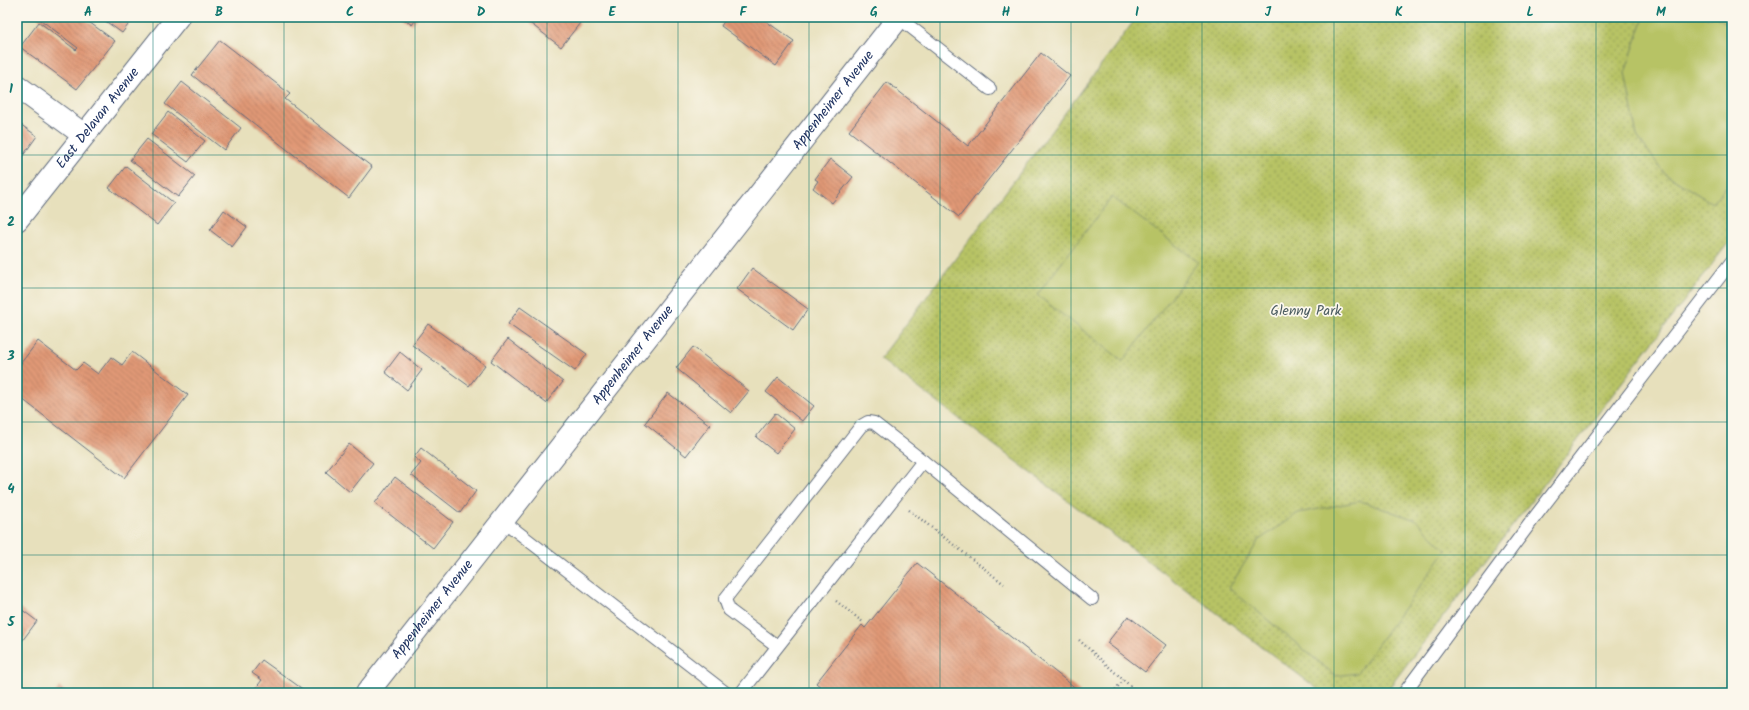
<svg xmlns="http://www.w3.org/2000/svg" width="1749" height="710" font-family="Kalam,sans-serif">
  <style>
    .grass { fill: url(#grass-dots); stroke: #697962 }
    .pitch { fill: #b7c365; stroke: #697962 }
    .building { fill: url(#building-back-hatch) }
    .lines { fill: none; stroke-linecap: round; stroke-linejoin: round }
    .lane-casing { stroke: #626d7f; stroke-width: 14 }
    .street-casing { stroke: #626d7f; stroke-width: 24 }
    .secondary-casing { stroke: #626d7f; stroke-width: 24 }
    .path { stroke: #626d7f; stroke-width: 2.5; stroke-dasharray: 1 3; stroke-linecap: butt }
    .lane { stroke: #fff; stroke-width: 12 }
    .street { stroke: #fff; stroke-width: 22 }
    .secondary { stroke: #fff; stroke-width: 22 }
    .grid { fill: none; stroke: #0f766e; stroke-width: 1; stroke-opacity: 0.55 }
    .labels { text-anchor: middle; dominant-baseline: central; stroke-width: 3.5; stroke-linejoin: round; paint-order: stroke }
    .street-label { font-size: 14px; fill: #1b2f5e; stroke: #fbf7ec }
    .park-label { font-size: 14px; fill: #4a5b60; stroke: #fbf7ec }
    .neatline { fill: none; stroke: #0f766e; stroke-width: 1.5 }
    .grid-label { font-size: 13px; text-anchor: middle; font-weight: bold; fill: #0f766e }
  </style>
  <defs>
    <pattern id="grass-dots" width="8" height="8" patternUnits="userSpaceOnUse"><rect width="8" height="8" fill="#b7c365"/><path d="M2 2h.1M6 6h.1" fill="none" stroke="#949f56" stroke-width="1.8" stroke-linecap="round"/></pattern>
    <pattern id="building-back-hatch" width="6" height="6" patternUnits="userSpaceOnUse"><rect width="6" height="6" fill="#e09876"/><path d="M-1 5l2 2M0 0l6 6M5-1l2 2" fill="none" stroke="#b57c64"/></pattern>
  </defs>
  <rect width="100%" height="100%" fill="#fbf7ec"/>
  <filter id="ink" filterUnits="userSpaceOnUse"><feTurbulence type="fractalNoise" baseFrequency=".025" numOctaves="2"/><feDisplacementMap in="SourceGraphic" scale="8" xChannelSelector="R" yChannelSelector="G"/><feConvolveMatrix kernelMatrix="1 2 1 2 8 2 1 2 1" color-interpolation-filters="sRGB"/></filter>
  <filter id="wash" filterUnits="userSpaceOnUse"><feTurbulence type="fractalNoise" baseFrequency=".012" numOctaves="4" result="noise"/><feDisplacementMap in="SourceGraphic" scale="16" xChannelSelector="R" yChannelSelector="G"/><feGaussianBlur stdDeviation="0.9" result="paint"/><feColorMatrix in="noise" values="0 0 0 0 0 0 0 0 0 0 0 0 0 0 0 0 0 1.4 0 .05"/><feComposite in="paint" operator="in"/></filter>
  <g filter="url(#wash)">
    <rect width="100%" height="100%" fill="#e7e0bc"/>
    <polygon class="grass" points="1137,17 1732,17 1732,238 1385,693 1323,693 880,359"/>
    <g class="pitch">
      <polygon points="1644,17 1717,17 1732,28 1732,179 1712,203 1665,174 1637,136 1625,73"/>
      <polygon points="1112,197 1198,262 1123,361 1037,295"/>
      <polygon points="1360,501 1416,520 1446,550 1357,673 1336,676 1229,588 1259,540 1298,513"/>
    </g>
    <g id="blocks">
      <g class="building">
        <polygon points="37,17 82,17 115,41 77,89 20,47 39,22 76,50 78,48"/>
        <polygon points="100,17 134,17 122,33"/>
        <polygon points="401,17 418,17 412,25"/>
        <polygon points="522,17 572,17 580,23 561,47"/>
        <polygon points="727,17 760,17 794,41 776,66 721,26"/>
        <polygon points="220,40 290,94 285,99 372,167 349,198 192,75"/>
        <polygon points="1041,53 1070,76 959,217 849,131 887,82 968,146"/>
        <polygon points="182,82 241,128 224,150 165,104"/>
        <polygon points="168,112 205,141 188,162 151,134"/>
        <polygon points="17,122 37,136 17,164"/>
        <polygon points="147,139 195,176 178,197 130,160"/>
        <polygon points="830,159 853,177 832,203 813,188 818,181 815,179"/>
        <polygon points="126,166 174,203 157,225 109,188"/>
        <polygon points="224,210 247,227 232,247 210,230"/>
        <polygon points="752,268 808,309 793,330 737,289"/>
        <polygon points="520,307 587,354 575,371 508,324"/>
        <polygon points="428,324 485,365 469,386 412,345"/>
        <polygon points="508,339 563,382 546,403 491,361"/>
        <polygon points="38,341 76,370 83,363 98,374 111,357 122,365 132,352 188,395 124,478 17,395 17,368"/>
        <polygon points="693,347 749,391 731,413 676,368"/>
        <polygon points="400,352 422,370 407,390 385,372"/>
        <polygon points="778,377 814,406 802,421 766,392"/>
        <polygon points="668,393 710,425 686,456 645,423"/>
        <polygon points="775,413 795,429 776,453 756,437"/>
        <polygon points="349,444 373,463 350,492 326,472"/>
        <polygon points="421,448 476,491 460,513 411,475 421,463 414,457"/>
        <polygon points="395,477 453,522 433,548 375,503"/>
        <polygon points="917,563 1082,693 828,693 816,683 862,625 865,628"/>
        <polygon points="17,606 37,621 22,641 17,637"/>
        <polygon points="1128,616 1166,645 1145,672 1107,643"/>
        <polygon points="262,660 308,693 260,693 255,689 262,680 252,673"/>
        <polygon points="17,686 26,693 17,693"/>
        <polygon points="59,687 68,693 55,693"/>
      </g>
    </g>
  </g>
  <g filter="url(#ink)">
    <use href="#blocks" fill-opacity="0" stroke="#626d7f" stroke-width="1"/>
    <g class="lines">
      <g class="lane-casing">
        <g id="lane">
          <polyline points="899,18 990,89"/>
          <polyline points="502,520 726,693"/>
          <polyline points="777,646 729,610 725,599 861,426 868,422 874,423 923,461"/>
          <polyline points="741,693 923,461 1092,599"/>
          <polyline points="1404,693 1534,518 1732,261"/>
        </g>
      </g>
      <g class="street-casing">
        <g id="street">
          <polyline points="17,86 84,135"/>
          <path id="s1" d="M367,693L899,17"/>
        </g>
      </g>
      <g class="secondary-casing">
        <g id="secondary">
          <path id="s2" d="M17,220L178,17"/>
        </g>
      </g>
      <g class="path">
        <polyline points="909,510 1004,584"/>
        <polyline points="836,601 864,623"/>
        <polyline points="1079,640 1138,693"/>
        <polyline points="1113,693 1123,680"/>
      </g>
      <use href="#lane" class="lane"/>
      <use href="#street" class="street"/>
      <use href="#secondary" class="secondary"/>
    </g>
  </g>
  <path class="grid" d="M153,17V693M284,17V693M415,17V693M547,17V693M678,17V693M809,17V693M940,17V693M1071,17V693M1202,17V693M1334,17V693M1465,17V693M1596,17V693M17,155H1732M17,288H1732M17,422H1732M17,555H1732"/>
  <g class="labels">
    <g class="street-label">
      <text stroke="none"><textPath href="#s1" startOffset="754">Appenheimer Avenue</textPath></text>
      <text stroke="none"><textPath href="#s2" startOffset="130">East Delavan Avenue</textPath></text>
      <text stroke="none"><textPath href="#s1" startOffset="430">Appenheimer Avenue</textPath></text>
      <text stroke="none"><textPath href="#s1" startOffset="106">Appenheimer Avenue</textPath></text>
    </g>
    <g class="park-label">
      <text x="1306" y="311">Glenny Park</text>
    </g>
  </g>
  <rect width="1749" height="710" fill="none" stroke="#fbf7ec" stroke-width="44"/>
  <rect x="22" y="22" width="1705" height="666" class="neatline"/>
  <g class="grid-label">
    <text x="88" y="16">A</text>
    <text x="219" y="16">B</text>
    <text x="350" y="16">C</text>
    <text x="481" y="16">D</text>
    <text x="612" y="16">E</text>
    <text x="743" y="16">F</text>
    <text x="874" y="16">G</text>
    <text x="1006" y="16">H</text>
    <text x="1137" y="16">I</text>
    <text x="1268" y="16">J</text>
    <text x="1399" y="16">K</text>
    <text x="1530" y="16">L</text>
    <text x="1661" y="16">M</text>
    <text x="11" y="93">1</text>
    <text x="11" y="226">2</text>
    <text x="11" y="360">3</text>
    <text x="11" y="493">4</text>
    <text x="11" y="626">5</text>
  </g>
</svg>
